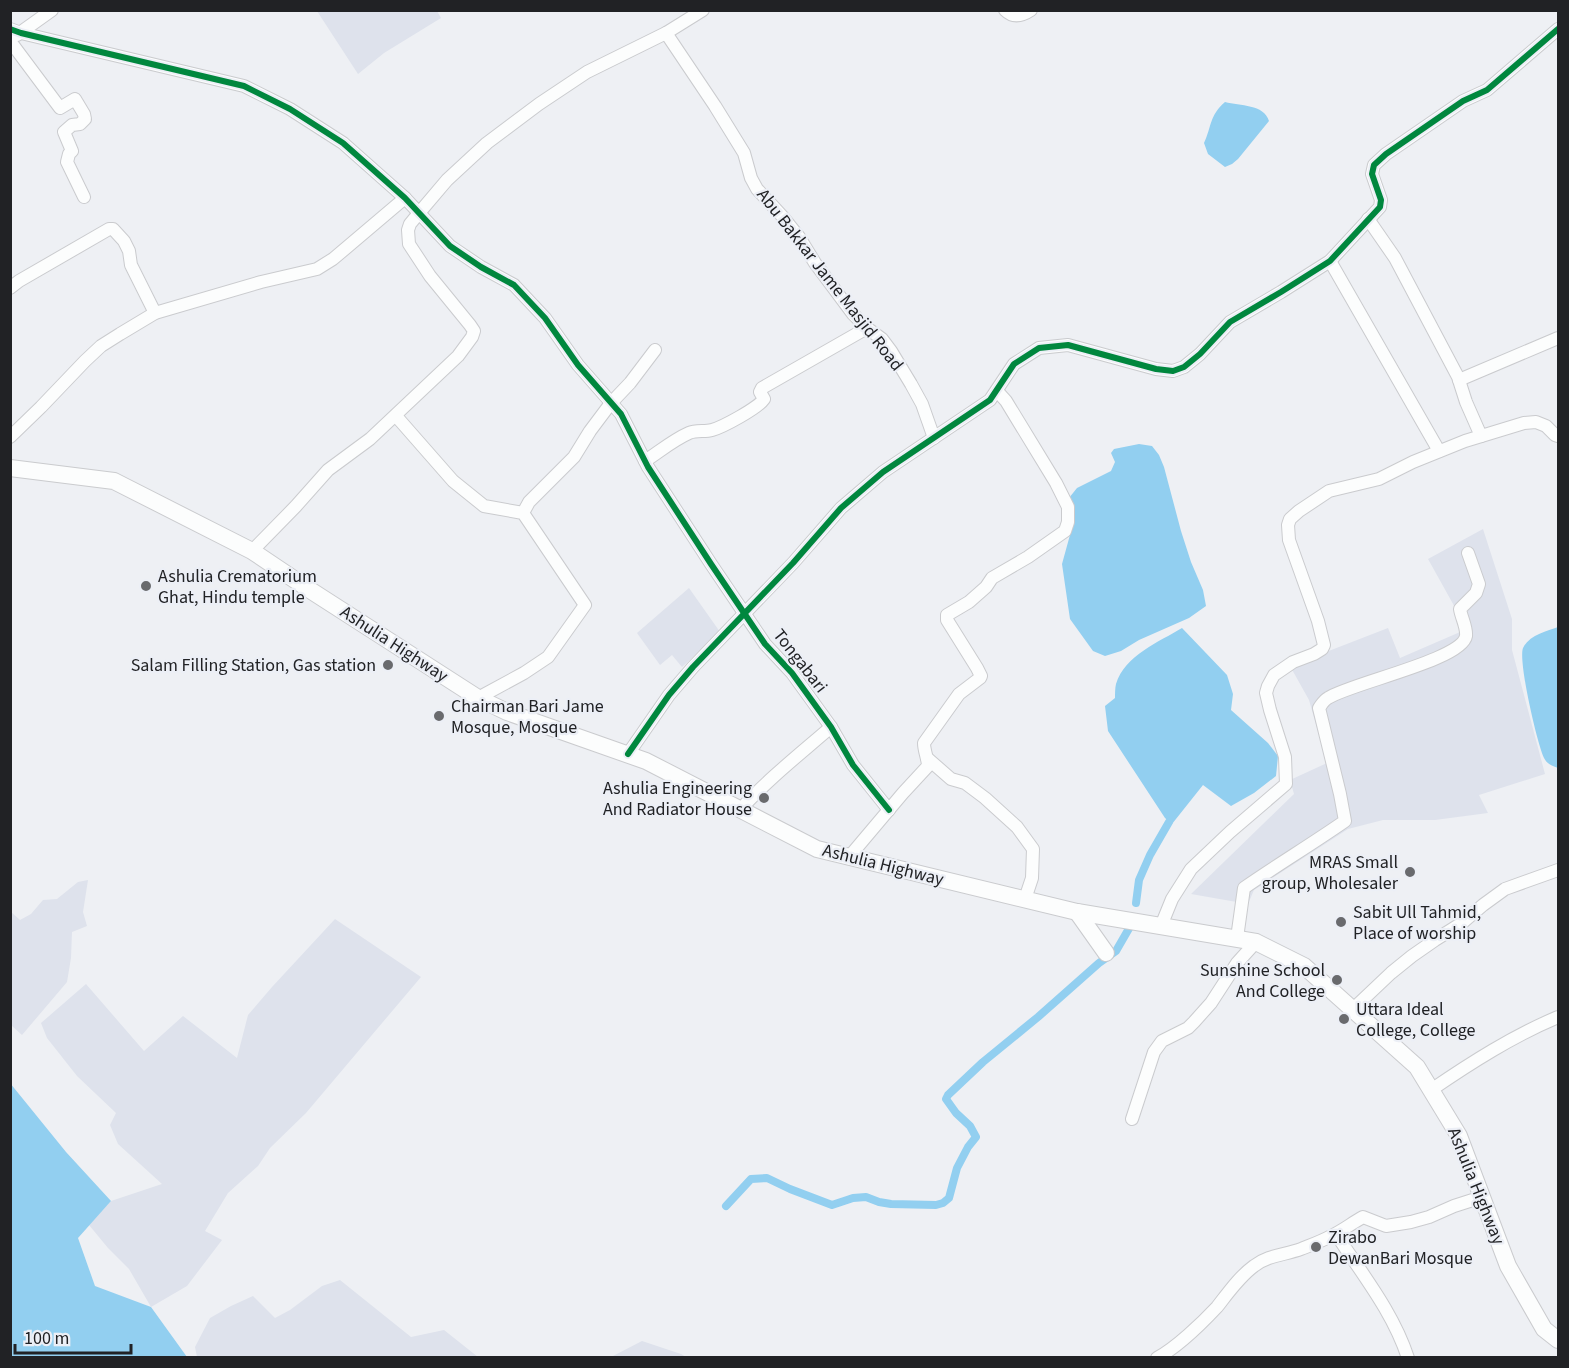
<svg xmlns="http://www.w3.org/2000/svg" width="1569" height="1368" font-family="'Source Sans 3',sans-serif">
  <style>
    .built { fill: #dee2ec }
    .water { fill: #92cff0 }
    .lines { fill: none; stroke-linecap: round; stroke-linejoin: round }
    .canal { stroke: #92cff0; stroke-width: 8 }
    .minor-casing { stroke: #cacbce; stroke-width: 14 }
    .highway-casing { stroke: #cacbce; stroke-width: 18 }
    .minor { stroke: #fcfdfd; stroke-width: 12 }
    .highway { stroke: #fcfdfd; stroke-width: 16 }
    .cycleway-casing { stroke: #eceff6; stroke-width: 10 }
    .cycleway { stroke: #00873e; stroke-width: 6 }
    .poi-dot { fill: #696a6d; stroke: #eceff6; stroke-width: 2 }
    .labels { text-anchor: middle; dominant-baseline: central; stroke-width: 4.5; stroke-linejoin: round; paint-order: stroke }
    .street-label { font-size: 18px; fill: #212225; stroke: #eceff6 }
    .poi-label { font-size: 18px; fill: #212225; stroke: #eceff6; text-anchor: start }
  </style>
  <rect width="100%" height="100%" fill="#eef0f4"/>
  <g class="built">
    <polygon points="317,11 437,11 441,18 384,53 358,74"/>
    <polygon points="1483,529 1512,619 1512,650 1545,774 1479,795 1488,813 1435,820 1383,820 1348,829 1254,890 1248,904 1191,894 1294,794 1290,780 1327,763 1309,700 1290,666 1388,628 1400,658 1467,629 1428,559"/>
    <polygon points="689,588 720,632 682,667 672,655 660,665 637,633"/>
    <polygon points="88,880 83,912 87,926 72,932 71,958 67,982 22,1035 11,1025 11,912 20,920 31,914 43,900 57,899 78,882"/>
    <polygon points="335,919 421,977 306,1113 270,1148 258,1166 228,1193 205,1231 222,1240 187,1286 151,1307 129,1269 108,1248 89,1225 111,1201 162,1184 118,1144 110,1125 116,1113 77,1076 47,1038 41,1023 86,984 144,1051 183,1016 237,1058 248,1015 272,987"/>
    <polygon points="340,1280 411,1337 444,1330 478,1357 197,1357 195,1347 210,1318 231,1306 253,1296 275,1318 290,1310 322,1286"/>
    <polygon points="642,1341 681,1354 686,1357 611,1357"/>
  </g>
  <g class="water">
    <path d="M1225,102C1240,106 1264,104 1269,121L1238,159L1232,164L1225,167L1208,154L1204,143C1212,126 1209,116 1225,102Z"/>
    <polygon points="1139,444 1152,446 1159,455 1164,467 1181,531 1191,562 1203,590 1206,606 1189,618 1139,640 1121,651 1105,656 1093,651 1070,619 1062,564 1073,524 1069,498 1077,488 1111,471 1115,462 1111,453 1114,449"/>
    <path d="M1558,627V768C1552,766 1547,764 1544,758C1537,743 1518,661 1523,648C1529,635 1547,631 1558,627Z"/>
    <path d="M1182,628L1227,675L1233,694L1231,710L1268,743L1278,756L1276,776L1254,793L1231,806L1203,785L1172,824L1165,818L1108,731L1105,706L1115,698C1115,694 1115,688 1116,684C1125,655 1159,642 1182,628Z"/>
    <polygon points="10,1083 66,1152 111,1201 78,1238 95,1286 151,1307 187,1357 11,1357"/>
  </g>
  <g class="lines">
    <g class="canal">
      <polyline points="1136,903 1139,880 1150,855 1169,822"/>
      <polyline points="726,1206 751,1179 767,1178 790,1189 832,1205 853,1198 866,1197 879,1202 891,1204 936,1205 943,1203 949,1198 957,1168 968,1147 976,1137 970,1126 956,1113 946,1099 948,1095 983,1062 1038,1017 1099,963 1116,951 1131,925"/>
    </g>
    <g class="minor-casing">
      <g id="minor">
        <path d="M1005,10C1013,18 1022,16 1031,10"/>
        <polyline points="10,29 21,33 244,86 290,109 343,143 405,198 450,246 481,267 514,285 545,318 578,365 621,414 648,467 711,564 765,644 792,673 831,727 853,765 889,810"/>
        <polyline points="666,33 715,106 744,153 751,178 757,189 782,216 799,237 815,263 853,314 867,328 882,339 891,351 911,384 922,404 934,438"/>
        <polyline points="17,35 52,10"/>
        <polyline points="10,41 60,108 75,99 84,114 85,119 80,124 72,125 64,132 72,151 69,154 67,162 84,197"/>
        <polyline points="1368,219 1395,258 1458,377 1466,402 1481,436"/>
        <polyline points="1330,261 1439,451"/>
        <polyline points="10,288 19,281 109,229 113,229 124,241 129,251 131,265 155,313"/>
        <polyline points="1459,380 1558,338"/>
        <polyline points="396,416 453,481 484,506 523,513 585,605 548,657 524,673 478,698"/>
        <polyline points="10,437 41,407 85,361 101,346 120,334 155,313 261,282 317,269 333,259 405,198"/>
        <path d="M645,461C659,452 673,440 689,433C696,430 705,432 712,430C723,427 758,408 764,399L760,392L762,388L867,328"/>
        <polyline points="523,513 529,502 574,457 590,431 611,403 630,383 655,350"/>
        <polyline points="252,551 296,506 328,470 370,439 458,356 472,337 474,331 470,325 430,276 409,244 408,230 410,224 419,213 447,180 487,143 539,104 587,72 666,33 703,10"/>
        <polyline points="628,754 669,695 693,667 793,563 841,508 883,472 990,400 1014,364 1039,348 1068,345 1156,369 1173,371 1184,367 1200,354 1230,322 1281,292 1330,261 1380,207 1381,200 1372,174 1374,165 1386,154 1463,101 1487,90 1558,29"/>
        <polyline points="927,758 951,779 965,783 985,798 1017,827 1033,849 1032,878 1025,899"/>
        <path d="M740,810C768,779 800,754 831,727"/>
        <path d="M849,857L903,793L928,766C928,759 924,751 924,743L959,694L980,678L981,676L977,668L947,620V615L969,602L986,587L992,578L1028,557L1065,531L1068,522V507L1056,483L1006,401L997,391"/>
        <polyline points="1161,926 1172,899 1191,869 1230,832 1286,784 1285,757 1270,710 1266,693 1268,686 1274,675 1293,662 1314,654 1322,649 1324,645 1318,621 1289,540 1288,525 1290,519 1299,511 1329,491 1379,479 1413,462 1465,441 1524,423 1536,422 1546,426 1555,435 1558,436"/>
        <path d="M1237,938L1244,888C1277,865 1312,844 1345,821L1340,794L1319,708C1322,704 1324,700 1328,698C1351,683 1462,660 1466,636C1467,627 1461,617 1460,609L1476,593L1479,584L1468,553"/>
        <polyline points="1353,1009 1391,973 1412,956 1435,940 1462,923 1483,905 1505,889 1558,870"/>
        <path d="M1431,1090C1472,1062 1513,1036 1558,1017"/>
        <polyline points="1132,1119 1154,1052 1162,1041 1188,1028 1194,1022 1211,1003 1237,963 1256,942"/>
        <path d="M1336,1234C1362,1274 1393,1312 1408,1358"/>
        <path d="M1157,1358C1176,1348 1202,1323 1217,1307C1228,1293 1239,1277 1254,1266C1268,1255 1285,1255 1301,1249C1311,1245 1322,1241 1331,1236C1342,1231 1352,1223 1363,1217L1386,1226L1411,1222L1429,1217L1454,1206L1482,1197"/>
      </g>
    </g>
    <g class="highway-casing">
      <g id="highway">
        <polyline points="10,468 114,481 252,551 310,590 478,698 507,712 646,761 817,849 1077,912 1256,942 1304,966 1417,1067 1459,1136 1508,1266 1544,1329 1558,1340"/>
        <polyline points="1077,912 1106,953"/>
      </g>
    </g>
    <use href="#minor" class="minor"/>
    <use href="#highway" class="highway"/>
    <g class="cycleway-casing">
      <g id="cycleway">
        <polyline points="10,29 21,33 244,86 290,109 343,143 405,198 450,246 481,267 514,285 545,318 578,365 621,414 648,467 711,564 765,644 792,673 831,727 853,765 889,810"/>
        <polyline points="628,754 669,695 693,667 793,563 841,508 883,472 990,400 1014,364 1039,348 1068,345 1156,369 1173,371 1184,367 1200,354 1230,322 1281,292 1330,261 1380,207 1381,200 1372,174 1374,165 1386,154 1463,101 1487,90 1558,29"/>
      </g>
    </g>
    <use href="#cycleway" class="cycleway"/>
  </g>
  <g class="poi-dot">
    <circle cx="146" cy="586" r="6"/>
    <circle cx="388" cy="665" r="6"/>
    <circle cx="439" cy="716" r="6"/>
    <circle cx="764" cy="798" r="6"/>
    <circle cx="1410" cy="872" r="6"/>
    <circle cx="1341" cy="922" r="6"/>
    <circle cx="1337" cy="980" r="6"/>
    <circle cx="1344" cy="1019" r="6"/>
    <circle cx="1316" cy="1247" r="6"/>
  </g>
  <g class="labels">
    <g class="street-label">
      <text transform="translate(830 280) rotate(52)">Abu Bakkar Jame Masjid Road</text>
      <text transform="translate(394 644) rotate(33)">Ashulia Highway</text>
      <text transform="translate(800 661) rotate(52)">Tongabari</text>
      <text transform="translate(883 865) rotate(14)">Ashulia Highway</text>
      <text transform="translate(1476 1186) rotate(68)">Ashulia Highway</text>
    </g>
    <g class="poi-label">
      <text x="158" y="576">Ashulia Crematorium<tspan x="158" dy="21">Ghat, Hindu temple</tspan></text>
      <text x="376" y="665" text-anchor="end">Salam Filling Station, Gas station</text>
      <text x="451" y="706">Chairman Bari Jame<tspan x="451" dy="21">Mosque, Mosque</tspan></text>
      <text x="752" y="788" text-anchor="end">Ashulia Engineering<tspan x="752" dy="21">And Radiator House</tspan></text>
      <text x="1398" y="862" text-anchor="end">MRAS Small<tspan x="1398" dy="21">group, Wholesaler</tspan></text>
      <text x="1353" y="912">Sabit Ull Tahmid,<tspan x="1353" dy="21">Place of worship</tspan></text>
      <text x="1325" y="970" text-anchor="end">Sunshine School<tspan x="1325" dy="21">And College</tspan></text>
      <text x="1356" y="1009">Uttara Ideal<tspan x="1356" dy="21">College, College</tspan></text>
      <text x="1328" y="1237">Zirabo<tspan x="1328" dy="21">DewanBari Mosque</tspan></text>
    </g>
  </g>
  <rect width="1569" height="1368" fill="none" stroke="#212225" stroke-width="24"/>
  <path d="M15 1344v9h116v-9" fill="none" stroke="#212225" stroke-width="3"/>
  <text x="24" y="1344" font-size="18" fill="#212225" stroke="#eceff6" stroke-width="4.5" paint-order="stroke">100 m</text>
</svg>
